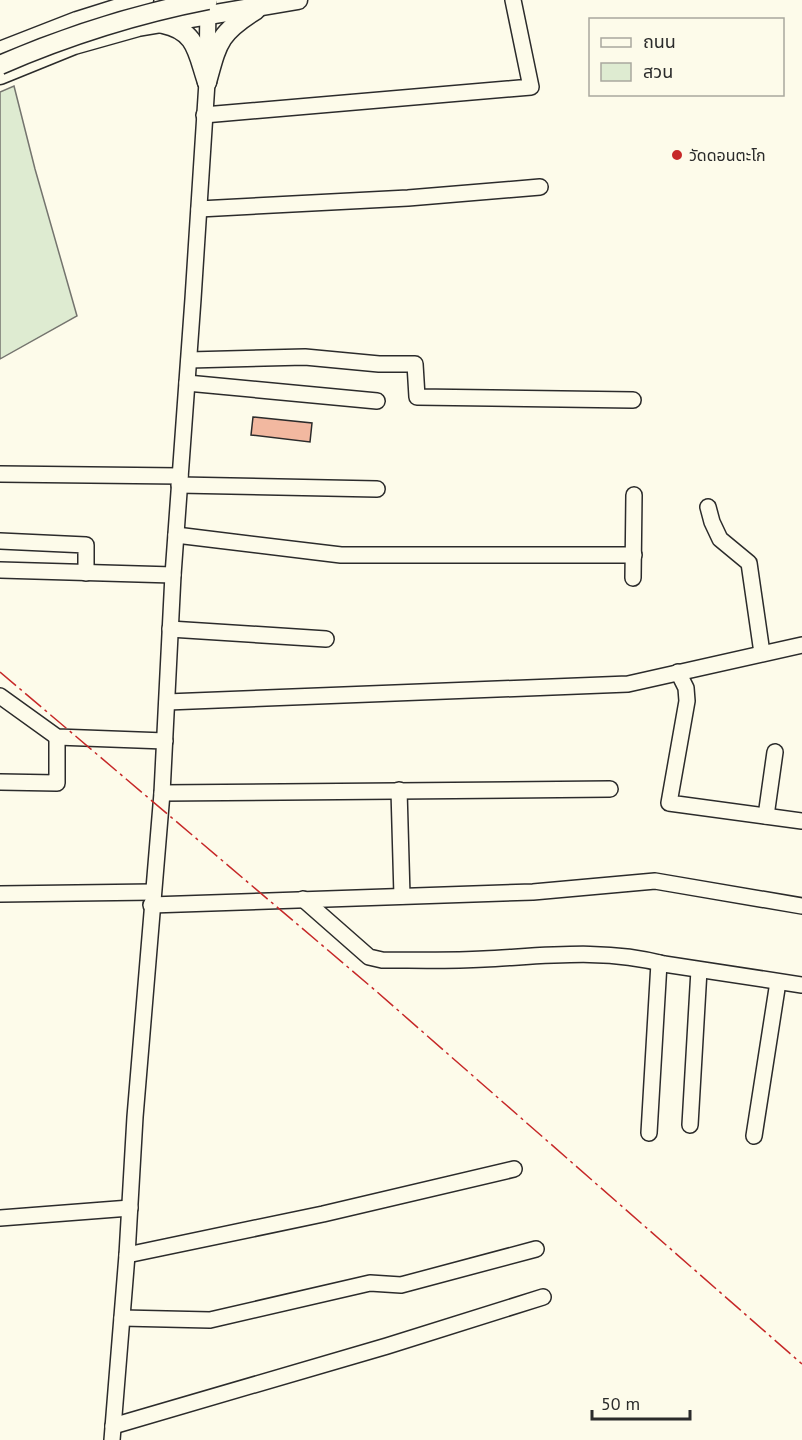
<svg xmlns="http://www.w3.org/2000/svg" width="802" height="1440" font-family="'PT Sans','Noto Sans Thai',sans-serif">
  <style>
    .green { fill: #deebd1; stroke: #74746e; stroke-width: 1.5 }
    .building { fill: #f2b8a0; stroke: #2b2b2b; stroke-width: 1.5 }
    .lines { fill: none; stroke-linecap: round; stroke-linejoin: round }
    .minor-casing { stroke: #2b2b2b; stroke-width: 18 }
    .major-casing { stroke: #2b2b2b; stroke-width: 21 }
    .minor { stroke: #fdfbea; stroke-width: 15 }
    .major { stroke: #fdfbea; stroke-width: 18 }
    .major-bridge-casing { stroke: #2b2b2b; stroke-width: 21; stroke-linecap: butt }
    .major-bridge { stroke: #fdfbea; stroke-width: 18 }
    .power { stroke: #c62828; stroke-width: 1.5; stroke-dasharray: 21 4.5 3 4.5; stroke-linecap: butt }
    .poi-dot { fill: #c62828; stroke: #fdfbea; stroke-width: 2 }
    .labels { text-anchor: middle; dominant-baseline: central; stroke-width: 4.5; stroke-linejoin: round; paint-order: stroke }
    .poi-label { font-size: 16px; fill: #2b2b2b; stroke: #fdfbea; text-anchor: start }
  </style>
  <rect width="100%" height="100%" fill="#fdfbea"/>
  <polygon class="green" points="14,86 35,169 77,316 0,359 0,92"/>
  <polygon class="building" points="253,417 312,423 310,442 251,435"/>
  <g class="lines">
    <g class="minor-casing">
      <g id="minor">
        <polyline points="204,115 531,87 513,0"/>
        <polyline points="199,209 408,198 540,187"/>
        <polyline points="189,360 305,357 379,364 415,364 417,397 633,400"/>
        <polyline points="187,383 377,401"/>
        <polyline points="0,474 180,476"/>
        <polyline points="179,485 377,489"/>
        <polyline points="708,507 712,522 720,539 749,563 762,653"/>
        <polyline points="176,535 341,555 634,555"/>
        <polyline points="0,541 86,545 86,573"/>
        <polyline points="0,570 173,575"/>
        <polyline points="633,578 634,495"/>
        <polyline points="170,629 326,639"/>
        <polyline points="678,672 686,688 687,701 669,803 802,821"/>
        <polyline points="0,696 57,737 165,741"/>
        <polyline points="167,702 628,684 802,645"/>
        <polyline points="0,782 57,783 57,737"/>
        <polyline points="399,790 402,896"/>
        <polyline points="162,793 610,789"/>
        <polyline points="766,816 775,752"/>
        <polyline points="0,894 153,892"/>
        <path d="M303,899L369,957L382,960C416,960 450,961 484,959C544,956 605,948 664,964L802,985"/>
        <polyline points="151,905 533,892 655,881 802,906"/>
        <polyline points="690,1125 699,970"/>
        <polyline points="649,1133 659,963"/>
        <polyline points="754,1136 778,982"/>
        <polyline points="0,1218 130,1208"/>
        <polyline points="127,1255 323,1214 514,1169"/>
        <polyline points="122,1318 210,1320 370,1283 401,1285 536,1249"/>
        <polyline points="113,1426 387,1346 543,1297"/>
        <polyline points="112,1440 127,1255 135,1117 162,793 173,575 193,299 207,82 208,3"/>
      </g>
    </g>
    <g class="major-casing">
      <g id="major">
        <path d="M163,24C197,31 197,53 207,82"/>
        <polyline points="0,51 77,21 144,0"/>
        <polyline points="0,75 74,45 138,27 298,0"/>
        <path d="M207,82C218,42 219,33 256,10"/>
      </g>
    </g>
    <use href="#minor" class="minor"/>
    <use href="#major" class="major"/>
    <g class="major-bridge-casing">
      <path id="major-bridge" d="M0,65C67,36 136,14 208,0"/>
    </g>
    <use href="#major-bridge" class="major-bridge"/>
    <polyline class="power" points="0,672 376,991 802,1364"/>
  </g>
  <circle class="poi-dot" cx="677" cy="155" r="6"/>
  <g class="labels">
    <g class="poi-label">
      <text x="689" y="155">วัดดอนตะโก</text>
    </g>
  </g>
  <rect x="589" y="18" width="195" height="78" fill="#fdfbea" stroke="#a9a89e" stroke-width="1.5"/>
  <rect x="601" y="38" width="30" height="9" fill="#fdfbea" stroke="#a9a89e" stroke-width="1.5"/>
  <text x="643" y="48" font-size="18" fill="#2b2b2b">ถนน</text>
  <rect x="601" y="63" width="30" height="18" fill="#deebd1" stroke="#a9a89e" stroke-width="1.5"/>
  <text x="643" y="78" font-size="18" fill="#2b2b2b">สวน</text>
  <path d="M592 1410v9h98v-9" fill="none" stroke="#2b2b2b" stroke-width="3"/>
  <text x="601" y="1410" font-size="18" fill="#2b2b2b" stroke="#fdfbea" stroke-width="4.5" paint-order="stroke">50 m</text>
</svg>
